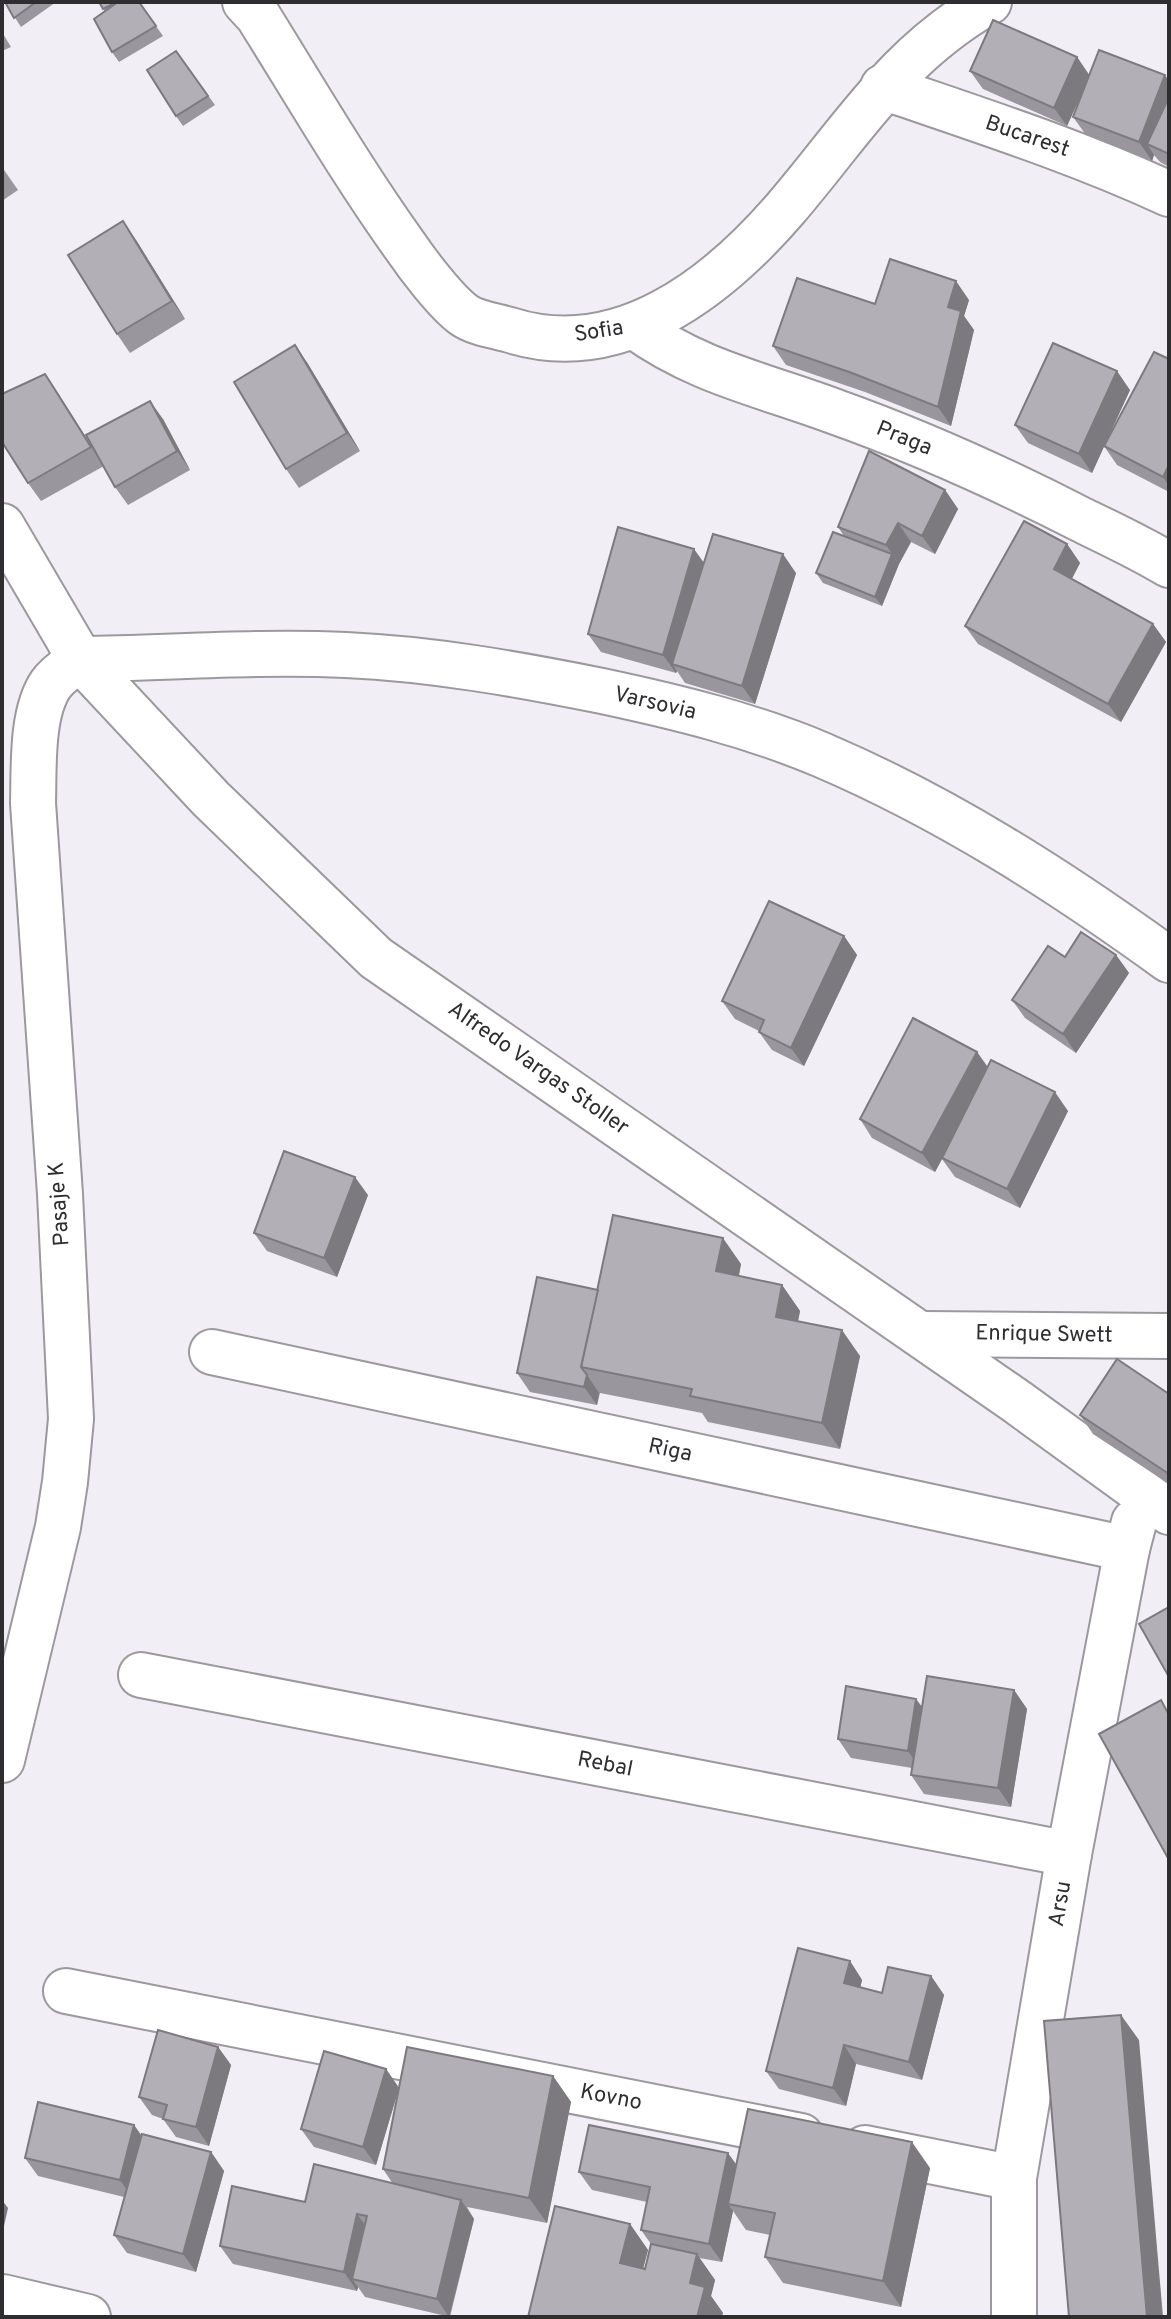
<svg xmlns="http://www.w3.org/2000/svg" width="1171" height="2319" font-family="Overpass,sans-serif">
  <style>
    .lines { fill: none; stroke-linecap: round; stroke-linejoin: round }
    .street-casing { stroke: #9b999f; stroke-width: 48 }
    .street { stroke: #fff; stroke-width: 44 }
    .wall { fill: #99969d }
    .shaded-wall { fill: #7d7a7f }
    .building { fill: #b2afb6; stroke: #7d7a7f; stroke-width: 2 }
    .labels { text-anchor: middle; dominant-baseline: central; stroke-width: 6; stroke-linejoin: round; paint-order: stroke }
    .street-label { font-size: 22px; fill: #2e2d30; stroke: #fff }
  </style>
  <rect width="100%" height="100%" fill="#f1eff5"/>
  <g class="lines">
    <g class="street-casing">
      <g id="street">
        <path d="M245,2L258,16C306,93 352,172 405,246C418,265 446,302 464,315C475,323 496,326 510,330C620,365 718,287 786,208C853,130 896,55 989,2"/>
        <path d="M883,87C979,120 1076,151 1169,194"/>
        <path d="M634,326C697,372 764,385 836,412C920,442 1002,479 1082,520C1111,534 1141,548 1169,565"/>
        <polyline points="2,526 80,659 211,799 376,958 1016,1401 1169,1512"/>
        <path d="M80,659C168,658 257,651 346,655C433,659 517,674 602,691C677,707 751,725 822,755C946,808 1060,881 1169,960"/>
        <polyline points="920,1334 1169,1336"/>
        <polyline points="212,1352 1127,1549"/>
        <polyline points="141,1675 1069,1854"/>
        <path d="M2,1760L58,1527L65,1482L71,1419L60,1194L33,803C34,768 31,713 51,684C58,674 71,666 80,659"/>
        <polyline points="66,1991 801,2136"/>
        <polyline points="865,2148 1014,2178"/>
        <polyline points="3,2297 88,2317"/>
        <polyline points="1014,2317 1014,2178 1069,1854 1127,1549 1134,1522"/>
      </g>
    </g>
    <use href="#street" class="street"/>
  </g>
  <g class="wall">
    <polygon points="5,2 56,2 21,27"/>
    <polygon points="99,2 139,2 163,36 119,62 112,52 105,12"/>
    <polygon points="2,32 11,47 2,51"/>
    <polygon points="176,51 215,105 183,126 176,116"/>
    <polygon points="1077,57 1089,75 1169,81 1169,167 1160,162 1154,155 1152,161 1086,135 1073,117 1082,92 1067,126 983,89 970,71"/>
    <polygon points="2,167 18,190 2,201"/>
    <polygon points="136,240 185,319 130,353 117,334"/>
    <polygon points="969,300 964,316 974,330 951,426 865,392 786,365 773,346 875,304"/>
    <polygon points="295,345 308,364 360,451 299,488 286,469"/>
    <polygon points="1169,359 1169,492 1117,465 1104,446 1092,473 1028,443 1015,425 1130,390 1104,446"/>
    <polygon points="45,374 99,458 163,419 190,470 128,505 115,487 104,466 41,501 28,483"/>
    <polygon points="945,490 958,509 935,554 911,542 899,564 882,606 823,583 816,573 844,536 838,527"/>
    <polygon points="1067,544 1080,563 1072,579 1153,624 1166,642 1121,722 978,644 965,626"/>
    <polygon points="704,562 796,573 755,704 685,683 677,671 676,673 601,652 588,634"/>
    <polygon points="844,936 857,955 804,1066 772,1050 759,1032 759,1031 735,1019 722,1001"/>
    <polygon points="1116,955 1129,973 1076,1053 1025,1018 1012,1000 1065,957"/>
    <polygon points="977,1052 987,1067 1068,1111 1020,1208 955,1177 942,1159 935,1172 872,1138 860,1119"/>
    <polygon points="368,1195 337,1277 267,1251 254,1233"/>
    <polygon points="741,1264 739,1276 782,1285 800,1311 798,1321 860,1356 840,1449 708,1422 702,1413 600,1393 597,1405 530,1392 517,1373 598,1290"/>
    <polygon points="1169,1394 1169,1484 1093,1434 1080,1415"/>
    <polygon points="1014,1690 1027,1709 1011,1807 924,1794 911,1775 912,1768 851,1758 838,1739 916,1699 922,1707"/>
    <polygon points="850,1961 862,1980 860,1988 882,1993 931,1976 944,1995 922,2080 856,2064 846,2106 779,2089 766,2071"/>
    <polygon points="218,2047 231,2065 209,2146 176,2137 163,2119 152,2115 139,2097"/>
    <polygon points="386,2069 399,2088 376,2165 314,2147 301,2129"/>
    <polygon points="553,2076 571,2102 547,2223 467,2207 474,2219 450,2317 365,2297 358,2287 357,2291 233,2264 220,2246 305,2202 393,2184 383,2169"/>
    <polygon points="134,2125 141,2136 211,2152 224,2171 196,2272 127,2253 114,2235 124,2197 38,2176 25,2158"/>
    <polygon points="736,2164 930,2168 901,2307 783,2283 765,2257 770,2235 746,2230 733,2211 722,2262 699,2258 715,2280 711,2296 723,2313 528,2317 630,2224 648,2250 643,2268 645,2269 651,2244 641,2230 647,2202 592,2190 579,2172"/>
  </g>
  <g class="shaded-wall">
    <polygon points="1077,57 1090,76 1067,126 1054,108"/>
    <polygon points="1165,75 1169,81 1169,116 1147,144 1154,155 1152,161 1139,142"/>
    <polygon points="123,221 136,240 185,319 172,301"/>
    <polygon points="956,281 969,300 964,316 974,330 951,426 938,407 948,307"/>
    <polygon points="295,345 308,364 360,451 347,433"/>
    <polygon points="1117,371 1130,390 1092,473 1079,454"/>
    <polygon points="45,374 58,393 104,466 91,447"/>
    <polygon points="150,401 163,419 190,470 177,451"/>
    <polygon points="1169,465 1169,486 1163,477"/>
    <polygon points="945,490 958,509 935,554 922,536"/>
    <polygon points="898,523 911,542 899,564 886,545"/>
    <polygon points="1067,544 1080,563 1067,587 1054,569"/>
    <polygon points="694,549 707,567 672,664 677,671 676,673 663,655"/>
    <polygon points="783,554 796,573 755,704 742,686"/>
    <polygon points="892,554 899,564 882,606 875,597"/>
    <polygon points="1153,624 1166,642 1121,722 1108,704"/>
    <polygon points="844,936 857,955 804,1066 791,1048"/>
    <polygon points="1116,955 1129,973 1076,1053 1063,1034"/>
    <polygon points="977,1052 990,1070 935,1172 922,1153"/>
    <polygon points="1055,1092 1068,1111 1020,1208 1007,1189"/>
    <polygon points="355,1177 368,1195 337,1277 324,1258"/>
    <polygon points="723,1238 741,1264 734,1297 716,1271"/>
    <polygon points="782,1285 800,1311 794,1342 776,1317"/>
    <polygon points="842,1330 860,1356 840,1449 822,1423"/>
    <polygon points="587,1375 599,1393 597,1405 584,1387"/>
    <polygon points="1014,1690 1027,1709 1011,1807 998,1788"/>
    <polygon points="916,1699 929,1717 921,1770 908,1751"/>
    <polygon points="850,1961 862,1980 857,2002 844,1983"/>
    <polygon points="931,1976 944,1995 922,2080 909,2062"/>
    <polygon points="1121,2015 1139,2040 1163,2317 1147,2317"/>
    <polygon points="844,2045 856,2064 846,2106 833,2088"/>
    <polygon points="218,2047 231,2065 209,2146 196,2127"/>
    <polygon points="386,2069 399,2088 376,2165 363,2147"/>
    <polygon points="553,2076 571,2102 547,2223 529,2198"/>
    <polygon points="134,2125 147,2143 133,2199 120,2180"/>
    <polygon points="912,2142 930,2168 901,2307 883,2281"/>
    <polygon points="211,2152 224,2171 196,2272 183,2254"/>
    <polygon points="728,2153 741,2171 728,2204 733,2211 722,2262 709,2244"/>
    <polygon points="2,2200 8,2208 2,2235"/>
    <polygon points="461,2200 474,2219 449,2317 437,2299"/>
    <polygon points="357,2214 370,2232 352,2279 358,2287 357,2291 344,2272"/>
    <polygon points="630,2224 648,2250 638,2288 620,2263"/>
    <polygon points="697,2254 715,2280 711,2296 723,2313 722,2317 697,2317 690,2283"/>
  </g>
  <g class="building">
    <polygon points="5,2 36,2 14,18"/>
    <polygon points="99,2 117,2 103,9"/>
    <polygon points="118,2 139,2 156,26 112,52 94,19"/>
    <polygon points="993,20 1077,57 1054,108 970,71"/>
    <polygon points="1099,50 1165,75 1139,142 1073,117"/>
    <polygon points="176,51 208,96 176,116 147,70"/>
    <polygon points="1169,97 1169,154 1147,144"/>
    <polygon points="123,221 172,301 117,334 68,255"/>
    <polygon points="890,259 956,281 948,307 961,311 938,407 852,373 773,346 797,278 875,304"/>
    <polygon points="1053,343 1117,371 1079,454 1015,425"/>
    <polygon points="295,345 347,433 286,469 234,382"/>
    <polygon points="1154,352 1169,359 1169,465 1163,477 1104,446"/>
    <polygon points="45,374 91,447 28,483 2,442 2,394"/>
    <polygon points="150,401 177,451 115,487 86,435"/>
    <polygon points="869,451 945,490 922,536 898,523 886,545 838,527"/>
    <polygon points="1024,521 1067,544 1054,569 1153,624 1108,704 965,626"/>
    <polygon points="618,527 694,549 663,655 588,634"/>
    <polygon points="833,532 892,554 875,597 816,573"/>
    <polygon points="713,534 783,554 742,686 672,664"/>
    <polygon points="769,901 844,936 791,1048 759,1032 764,1020 722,1001"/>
    <polygon points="1081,932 1116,955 1063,1034 1012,1000 1048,946 1065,957"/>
    <polygon points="913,1018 977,1052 922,1153 860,1119"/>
    <polygon points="991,1060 1055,1092 1007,1189 942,1158"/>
    <polygon points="284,1151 355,1177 324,1258 254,1233"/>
    <polygon points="613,1215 723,1238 716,1271 782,1285 776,1317 842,1330 822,1423 690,1396 692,1389 581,1367"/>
    <polygon points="537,1277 598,1290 581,1367 587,1375 584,1387 517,1373"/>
    <polygon points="1117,1359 1169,1394 1169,1474 1080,1415"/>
    <polygon points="1169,1607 1169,1677 1139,1624"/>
    <polygon points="927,1676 1014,1690 998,1788 911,1775"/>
    <polygon points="846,1686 916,1699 908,1751 838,1739"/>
    <polygon points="1161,1700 1169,1715 1169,1860 1099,1734"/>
    <polygon points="798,1948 850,1961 844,1983 882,1993 888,1967 931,1976 909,2062 844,2045 833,2088 766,2071"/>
    <polygon points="1121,2015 1147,2317 1069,2317 1044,2021"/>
    <polygon points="158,2030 218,2047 196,2127 163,2119 167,2105 139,2097"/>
    <polygon points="407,2047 553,2076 529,2198 383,2169"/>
    <polygon points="324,2051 386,2069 363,2147 301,2129"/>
    <polygon points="38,2102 134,2125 120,2180 25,2158"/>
    <polygon points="748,2109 912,2142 883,2281 765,2257 775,2213 728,2204"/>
    <polygon points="589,2125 728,2153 709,2244 641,2230 650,2187 579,2172"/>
    <polygon points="142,2134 211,2152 183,2254 114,2235"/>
    <polygon points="314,2164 461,2200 437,2299 352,2279 367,2216 357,2214 344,2272 220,2246 232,2186 305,2202"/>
    <polygon points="555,2206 630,2224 620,2263 645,2269 651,2244 697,2254 690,2283 705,2287 697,2317 528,2317"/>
  </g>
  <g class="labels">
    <g class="street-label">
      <text transform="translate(1027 137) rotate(19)">Bucarest</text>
      <text transform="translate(599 332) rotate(-9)">Sofia</text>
      <text transform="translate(904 439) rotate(22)">Praga</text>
      <text transform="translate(655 704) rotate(13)">Varsovia</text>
      <text transform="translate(538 1069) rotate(35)">Alfredo Vargas Stoller</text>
      <text transform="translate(60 1204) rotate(-94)">Pasaje K</text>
      <text transform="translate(1044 1335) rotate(1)">Enrique Swett</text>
      <text transform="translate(670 1451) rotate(12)">Riga</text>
      <text transform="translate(605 1765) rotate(11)">Rebal</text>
      <text transform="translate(1061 1904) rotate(-80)">Arsu</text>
      <text transform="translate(611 2098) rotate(11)">Kovno</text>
    </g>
  </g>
  <rect width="1171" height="2319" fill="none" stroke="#2e2d30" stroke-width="8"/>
</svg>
